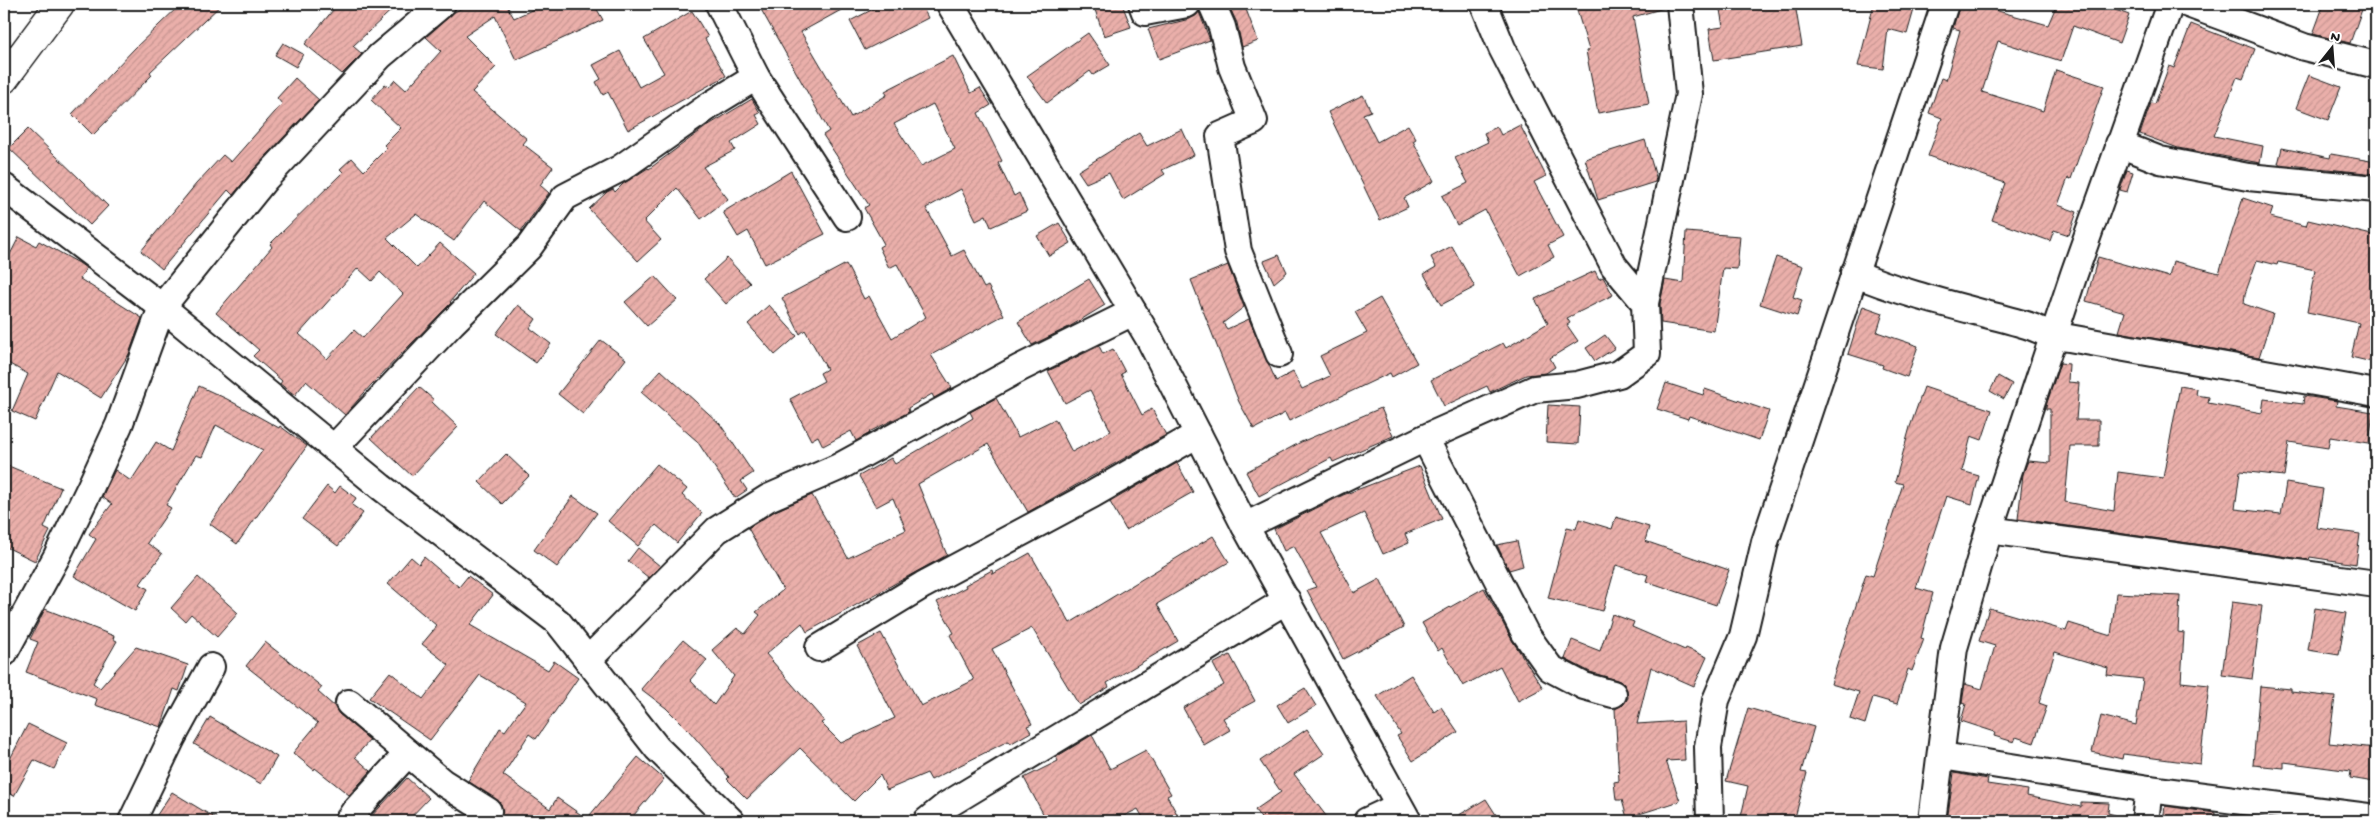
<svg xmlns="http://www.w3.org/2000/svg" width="2380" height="825" font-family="'Gochi Hand',sans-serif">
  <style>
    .building { fill: url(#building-hatch); stroke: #1c1c1c; fill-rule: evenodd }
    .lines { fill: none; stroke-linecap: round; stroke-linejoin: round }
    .minor-casing { stroke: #1c1c1c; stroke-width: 30 }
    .major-casing { stroke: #1c1c1c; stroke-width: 31 }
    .minor { stroke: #fff; stroke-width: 26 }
    .major { stroke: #fff; stroke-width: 28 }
  </style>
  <defs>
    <pattern id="building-hatch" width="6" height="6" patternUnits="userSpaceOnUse" patternTransform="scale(1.25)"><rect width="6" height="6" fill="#eaafaa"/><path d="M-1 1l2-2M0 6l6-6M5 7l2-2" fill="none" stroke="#c89692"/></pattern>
  </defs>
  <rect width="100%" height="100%" fill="#fff"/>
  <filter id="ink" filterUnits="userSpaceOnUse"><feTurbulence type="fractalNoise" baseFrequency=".02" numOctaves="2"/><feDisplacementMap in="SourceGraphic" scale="10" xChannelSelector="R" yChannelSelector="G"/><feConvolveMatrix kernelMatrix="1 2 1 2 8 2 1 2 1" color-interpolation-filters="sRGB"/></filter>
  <g filter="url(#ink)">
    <g class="building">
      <polygon points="181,4 222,4 150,72 152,75 93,135 72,114 135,48"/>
      <polygon points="338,4 398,4 353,46 362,54 342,74 305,44"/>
      <path d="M469,4H514L508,8L514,18L545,4H594L603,20L516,60L495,16L465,36L496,67L472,92L527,139L523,144L553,167L540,185L549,193L521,231L484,201L454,241L416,214L387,238L417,268L440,243L474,273L450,302L451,303L371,385L345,415L306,381L295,395L280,384L282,381L253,356L259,350L216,313L272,247L270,244L343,172L340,169L352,158L364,171L387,148L384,145L401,128L371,100L385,84L389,87L395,80L406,90L441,51L426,37L453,13ZM358,268L372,281L380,272L403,294L363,338L354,330L327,359L299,334Z"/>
      <path d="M758,4H852L801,32L851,117L887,95L885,91L953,56L971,93L980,88L991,105L978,113L1002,161L998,163L1014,196L1019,193L1027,211L991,227L986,215L976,220L961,189L926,208L952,256L964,250L984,288L988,286L1004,315L931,355L952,388L934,398L932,394L908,408L909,412L869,432L870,433L856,441L851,431L823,446L818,436L811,440L790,399L824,381L820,373L827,369L805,330L800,334L782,298L846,264L864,299L869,296L892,338L926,317L897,264L889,268L879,247L884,244L864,208L869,205L823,135L829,131ZM933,104L955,149L921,166L894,124Z"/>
      <polygon points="883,4 921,4 928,18 865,50 850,21"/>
      <polygon points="1093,4 1122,4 1131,27 1104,36"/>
      <polygon points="1228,4 1244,4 1258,41 1242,47 1237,23"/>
      <polygon points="1575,4 1663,4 1664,8 1633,17 1649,104 1598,113 1586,51 1589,50"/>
      <polygon points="1719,4 1795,4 1802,46 1714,60 1709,29 1723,27"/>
      <polygon points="1874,4 1915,6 1907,34 1888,29 1883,69 1858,66"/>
      <polygon points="1960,4 1973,4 2048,25 2057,4 2100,4 2129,15 2119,43 2073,26 2061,61 1998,41 1982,92 2043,111 2056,70 2104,86 2071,179 2068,178 2058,205 2077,212 2069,235 2054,230 2050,241 1992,220 2005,183 1928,156 1942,118 1929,113 1941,78 1946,80 1960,30 1953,28"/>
      <polygon points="2324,4 2364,4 2350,43 2313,34"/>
      <polygon points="692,11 708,37 705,39 726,76 628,130 608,92 603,95 596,82 601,79 593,65 620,51 639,87 664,73 644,39"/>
      <polygon points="1199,12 1210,40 1159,59 1148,29 1190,19"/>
      <polygon points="2191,24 2255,49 2243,79 2237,77 2214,136 2263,146 2260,163 2178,148 2140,134 2151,103 2155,104 2169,66 2174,68"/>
      <polygon points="1088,33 1110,65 1093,75 1090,71 1047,103 1027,76"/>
      <polygon points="283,43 303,54 296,67 275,55"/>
      <polygon points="2309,75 2341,87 2328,120 2296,108"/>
      <polygon points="295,78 319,100 254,169 233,195 228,190 162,269 141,251 196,184 223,155 231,162 282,104 277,98"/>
      <polygon points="1363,95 1371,111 1363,114 1377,142 1408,125 1416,139 1413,141 1434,181 1404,198 1408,207 1380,220 1328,112"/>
      <polygon points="752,99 760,113 756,115 761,124 731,143 735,150 703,167 728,199 701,219 677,188 644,221 661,240 638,261 589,209 607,192 613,189 615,192 623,184 648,168 649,169 707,126"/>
      <polygon points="1520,125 1546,176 1534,182 1563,237 1548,245 1554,257 1520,276 1485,210 1457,225 1442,196 1468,183 1455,158 1488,142 1484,133 1497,127 1501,135"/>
      <polygon points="28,129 108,206 90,225 9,148"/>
      <polygon points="1182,129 1194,155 1162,170 1165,174 1123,200 1109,173 1086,183 1078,171 1139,133 1147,146"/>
      <polygon points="1645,140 1656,177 1655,182 1598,200 1585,159"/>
      <polygon points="2282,148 2330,158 2331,154 2376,162 2376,174 2278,164"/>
      <polygon points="2127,170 2133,172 2127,192 2120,190"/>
      <polygon points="791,171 825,234 765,264 748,231 738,237 723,212"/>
      <polygon points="2243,198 2273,208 2270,217 2306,226 2308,220 2376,236 2376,363 2351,357 2359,323 2307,312 2315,270 2278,262 2277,265 2257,260 2245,294 2244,304 2273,314 2259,357 2119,332 2125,312 2086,301 2098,257 2169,277 2173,261 2219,273"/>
      <polygon points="1059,223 1071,243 1049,256 1037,236"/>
      <polygon points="1686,232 1740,236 1737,269 1723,268 1714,331 1661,323 1660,304 1665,280 1683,283"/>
      <polygon points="19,237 36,246 39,241 79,263 86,268 80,279 142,318 129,354 101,398 57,371 35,421 12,411 28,374 4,361 4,266"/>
      <polygon points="1452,246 1475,287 1441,305 1424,274 1436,267 1431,257"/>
      <polygon points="1279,255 1287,272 1274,283 1264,261"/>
      <polygon points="1776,257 1803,266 1793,297 1802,300 1797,316 1760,304"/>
      <polygon points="727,258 750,283 726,304 704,279"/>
      <polygon points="1228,265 1244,307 1223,323 1227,329 1249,319 1276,381 1293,372 1302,389 1330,376 1320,356 1367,333 1355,312 1380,298 1417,363 1392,377 1390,373 1289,421 1285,413 1254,429 1239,402 1191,280"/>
      <polygon points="1595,271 1599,279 1603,277 1613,295 1567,318 1570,323 1567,325 1578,341 1550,358 1555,367 1546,373 1526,375 1490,392 1487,386 1444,406 1431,380 1503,343 1506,348 1548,323 1535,299"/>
      <polygon points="655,276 677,300 647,326 625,302"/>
      <polygon points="1089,279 1105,305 1069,327 1032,345 1018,322"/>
      <polygon points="518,305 536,319 530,328 551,344 536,363 496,334"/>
      <polygon points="769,305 797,336 775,355 748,324"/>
      <polygon points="1863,306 1883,313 1877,332 1918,346 1907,377 1882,368 1883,365 1848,354"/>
      <polygon points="1605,335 1615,348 1595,361 1586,348"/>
      <polygon points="601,340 626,359 583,414 558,394"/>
      <polygon points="1099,346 1103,354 1113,349 1125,372 1121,374 1142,415 1152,409 1166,435 1028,512 988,444 918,484 947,555 807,632 802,623 766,654 824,721 821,723 841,743 895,718 857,646 881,633 921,706 974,680 950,635 954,633 937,602 966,587 965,585 992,570 993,574 1030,553 1070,623 1213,536 1229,562 1157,604 1178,641 1107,683 1109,687 1079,705 1032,628 992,649 1032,724 1027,726 1031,732 1010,744 1008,741 931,780 927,773 887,790 880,775 854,801 800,748 747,799 727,779 729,777 689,731 666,708 641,689 683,640 707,660 690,680 714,705 734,676 712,650 737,628 745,634 760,615 756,612 783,590 748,528 775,511 812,495 848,558 906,530 893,498 876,507 859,476 891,458 895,464 973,418 970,412 996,398 1018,437 1055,419 1072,452 1111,431 1090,390 1065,403 1048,371"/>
      <polygon points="2060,363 2069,364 2068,382 2079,383 2076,420 2099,420 2099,446 2070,446 2065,502 2114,511 2118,472 2163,478 2180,386 2197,389 2196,395 2209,397 2208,403 2262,413 2264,399 2303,404 2304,396 2337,401 2336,406 2373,412 2369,443 2330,437 2328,448 2289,442 2284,476 2240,471 2235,509 2281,514 2286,483 2323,489 2317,528 2360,534 2356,564 2310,557 2309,560 2018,519 2023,474 2028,461 2050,463 2050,409 2046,409 2046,406"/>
      <polygon points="661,370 720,424 753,473 741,481 747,490 735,498 697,441 641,392"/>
      <polygon points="1998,376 2012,384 2004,399 1990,391"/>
      <polygon points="1666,383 1703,395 1705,389 1769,411 1759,440 1689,416 1688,419 1657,409"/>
      <polygon points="199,386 227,399 279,428 280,426 307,446 237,544 210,524 263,450 216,425 202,457 196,455 166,505 171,508 147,543 162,554 140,584 148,589 135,611 74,576 96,539 89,534 112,504 102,497 115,470 131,481 156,442 171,451"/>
      <polygon points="419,387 434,400 432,402 458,427 412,476 371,438"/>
      <polygon points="1924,387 1992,410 1982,440 1971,436 1962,471 1979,476 1972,504 1946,496 1916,588 1933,593 1921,638 1924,639 1912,671 1908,669 1897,704 1873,697 1865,724 1850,719 1859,692 1831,684 1866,574 1873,576 1903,484 1895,482 1910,427"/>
      <polygon points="1548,405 1580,407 1578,444 1546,442"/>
      <polygon points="1381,408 1393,436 1333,462 1331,458 1259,496 1246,472 1301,442"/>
      <polygon points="506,454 529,476 502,504 479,482"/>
      <polygon points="1177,463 1193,492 1126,530 1110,502"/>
      <polygon points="4,464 61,488 44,528 50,531 35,561 4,546"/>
      <polygon points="657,464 687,489 682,495 702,513 677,543 656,525 638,546 608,521"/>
      <polygon points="1420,466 1442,519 1405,534 1409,543 1383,554 1364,513 1321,533 1354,593 1380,579 1404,627 1343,659 1307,590 1316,587 1294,546 1284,551 1274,529 1343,495"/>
      <polygon points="327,486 335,493 340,486 356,498 352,505 363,513 338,546 302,519"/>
      <polygon points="573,496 597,513 557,567 534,550"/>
      <polygon points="1616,517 1649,527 1645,541 1729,570 1716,605 1646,581 1648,575 1616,565 1603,611 1548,598 1567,527 1576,529 1579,519 1612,529"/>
      <polygon points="1517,541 1523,566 1509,570 1497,545"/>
      <polygon points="638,548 660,566 649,578 628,561"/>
      <polygon points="411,557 419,564 424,557 459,587 468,576 493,595 470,625 548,670 554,661 578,678 536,739 529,734 503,775 550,809 557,798 590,821 498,821 503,812 501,804 468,781 500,728 505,731 526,702 480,675 430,740 369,698 390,672 423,699 449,665 422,644 437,626 388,584"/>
      <polygon points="198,577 238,613 217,637 191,614 185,621 171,608"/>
      <polygon points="1484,588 1512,640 1543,688 1518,701 1500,666 1463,686 1442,648 1438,651 1422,623"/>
      <polygon points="2116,593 2180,596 2178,632 2184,633 2181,682 2209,685 2200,764 2123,754 2122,759 2092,752 2101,716 2136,725 2143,679 2107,675 2108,668 2055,652 2039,703 2047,706 2034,743 2016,737 2014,742 1994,736 1995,732 1961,721 1966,704 1962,703 1965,684 1982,689 1995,646 1979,641 1989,608 2066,631 2069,623 2111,636"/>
      <polygon points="2232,602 2262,606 2252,679 2222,675"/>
      <polygon points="2315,608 2346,613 2339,655 2308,650"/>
      <polygon points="45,609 114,636 113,639 117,641 93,683 100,688 136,647 188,665 179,691 174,689 161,727 95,705 97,699 26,672 38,642 30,639"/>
      <polygon points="1612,614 1634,622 1632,627 1685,650 1686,648 1707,657 1694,686 1651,667 1637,724 1683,721 1685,760 1666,761 1680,801 1627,818 1622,800 1616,800 1614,782 1619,781 1615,709 1624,704 1628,698 1627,690 1623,683 1617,680 1590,672 1565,659 1572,640 1600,651"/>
      <polygon points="265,642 322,687 318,692 335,707 339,714 370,740 355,757 371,771 349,795 315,768 314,770 293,753 318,723 246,666"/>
      <polygon points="1230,655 1255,701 1223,718 1230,730 1204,745 1183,708 1224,685 1213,664"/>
      <polygon points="1411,675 1434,712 1441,707 1458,732 1413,761 1397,736 1401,734 1377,696"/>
      <polygon points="2260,686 2291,689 2291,692 2335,697 2329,743 2376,748 2374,782 2350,778 2351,771 2284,762 2284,768 2253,765"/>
      <polygon points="1305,688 1316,706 1288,723 1277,705"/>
      <polygon points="1748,708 1814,727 1801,772 1807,773 1794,821 1740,821 1748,786 1726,781"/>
      <polygon points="210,717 277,757 261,784 194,744"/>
      <polygon points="28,724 67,743 54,769 34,760 14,796 4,790 4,755 10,759"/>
      <polygon points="1307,729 1324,754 1294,774 1330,821 1263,821 1255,810 1281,792 1260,761"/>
      <polygon points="1092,735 1110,769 1146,750 1171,794 1167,796 1181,821 1145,821 1138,809 1114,821 1096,821 1093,815 1082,821 1047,821 1024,778 1058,761 1056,757"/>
      <polygon points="638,757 664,779 629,821 597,821 590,815"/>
      <polygon points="1954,773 1988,779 1987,784 2028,790 2027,796 2081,807 2081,802 2109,803 2108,813 2115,815 2115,821 1947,821"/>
      <polygon points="407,778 429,798 407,821 367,821"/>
      <polygon points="172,792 220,821 153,821"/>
      <polygon points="1486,799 1500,821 1449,821"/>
      <polygon points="2165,806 2215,813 2215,821 2163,821"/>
    </g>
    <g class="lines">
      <g class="minor-casing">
        <g id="minor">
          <polyline points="719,4 756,77 847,217"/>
          <polyline points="950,4 1150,340 1245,526 1408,821"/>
          <polyline points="1142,4 1145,12 1187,4"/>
          <polyline points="1212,4 1222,27 1232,67 1254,121 1220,136 1238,251 1279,354"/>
          <polyline points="1484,4 1502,48 1614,266 1645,303"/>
          <polyline points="2188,4 2304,47 2376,65"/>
          <polyline points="2119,144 2160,160 2248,177 2376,189"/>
          <polyline points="4,187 162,307 381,487 558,622 657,748 731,821"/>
          <path d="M1854,273C1908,296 1966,308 2023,324C2042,329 2048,337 2069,338L2376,393"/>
          <polyline points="1425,438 1525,633 1550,668 1584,686 1613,694"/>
          <polyline points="334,448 452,323 529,247 565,197 621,168 712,104 756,77"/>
          <polyline points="1245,526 1425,438 1535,389 1577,385 1619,374 1647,354 1645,303 1689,94 1680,4"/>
          <polyline points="1989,530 2376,584"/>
          <polyline points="819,648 923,585 1093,494 1198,434"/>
          <polyline points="4,653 57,556 90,488 119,425 162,307 265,179 380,56 442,4"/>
          <polyline points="588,660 717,530 768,498 839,467 1020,368 1133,312"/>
          <polyline points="349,703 442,782 488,811"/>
          <polyline points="1942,756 2149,789 2376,818"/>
          <polyline points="132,821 172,738 211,667"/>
          <polyline points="348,821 354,812 408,753"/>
          <polyline points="927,821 947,805 1287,600"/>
          <polyline points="1367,821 1399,806"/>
          <polyline points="1710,821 1708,747 1716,700 1743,636 1765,542 1945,4"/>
          <polyline points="1932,821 1954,648 1989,530 2074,274 2170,4"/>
          <polyline points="2145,821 2149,789"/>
        </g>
      </g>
      <g class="major-casing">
        <polyline id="major" points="4,79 60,4"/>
      </g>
      <use href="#minor" class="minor"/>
      <use href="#major" class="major"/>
    </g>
  </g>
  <rect width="2380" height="825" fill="none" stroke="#fff" stroke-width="20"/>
  <rect x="10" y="10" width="2360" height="805" fill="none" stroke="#1c1c1c" stroke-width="2" filter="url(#ink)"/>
  <g transform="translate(2332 48) rotate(17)" stroke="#ffffff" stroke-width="4" paint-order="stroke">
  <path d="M0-4L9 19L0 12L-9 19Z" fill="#1c1c1c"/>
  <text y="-8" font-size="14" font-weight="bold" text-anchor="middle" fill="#1c1c1c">N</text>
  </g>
</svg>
